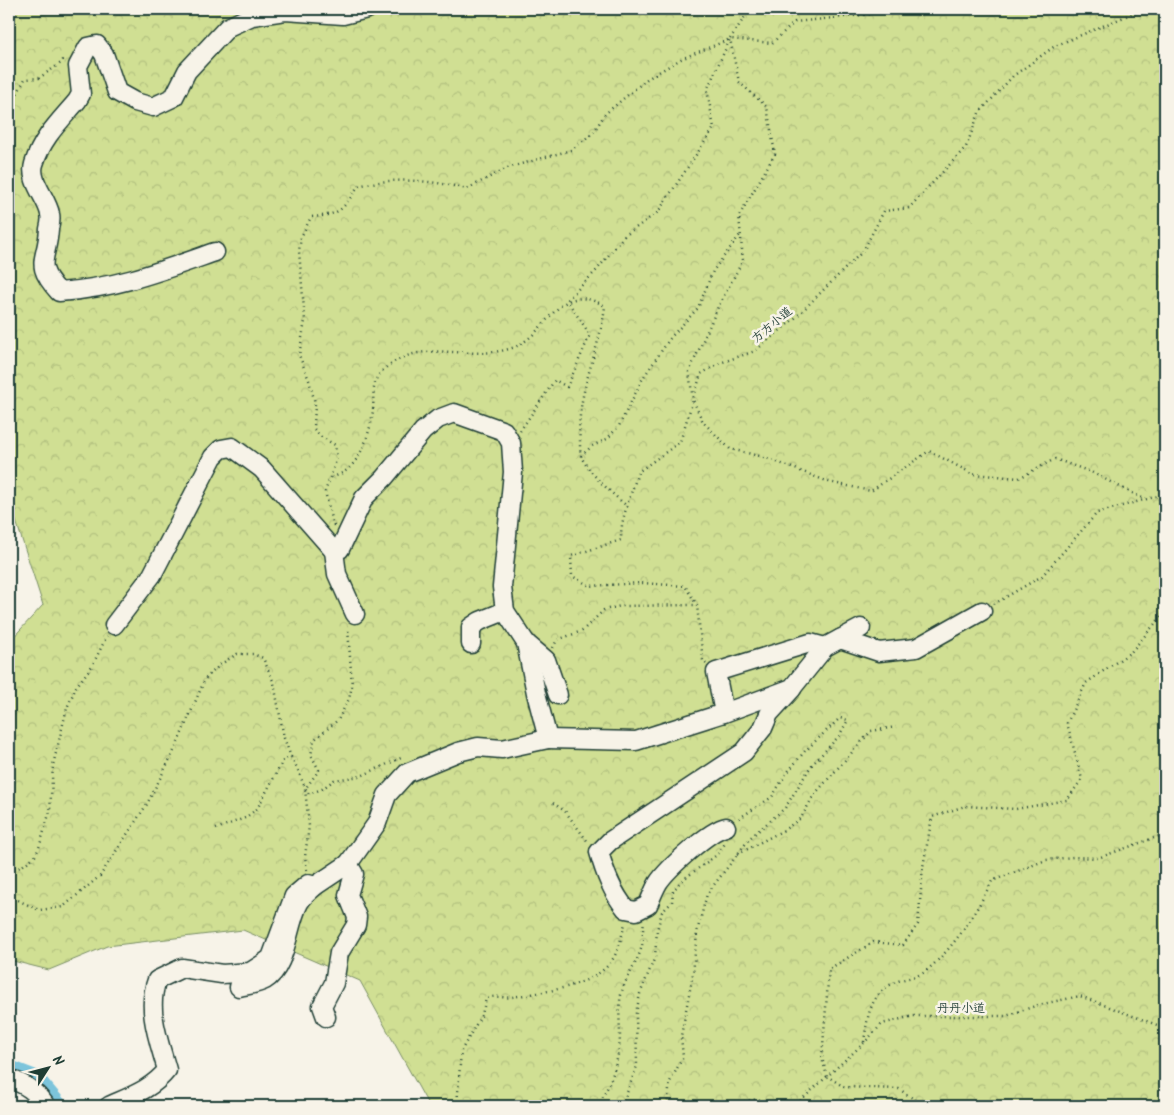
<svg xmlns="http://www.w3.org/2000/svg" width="1174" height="1115" font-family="Kalam,'LXGW WenKai TC',sans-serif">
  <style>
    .forest { fill: url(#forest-crowns); stroke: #788e64 }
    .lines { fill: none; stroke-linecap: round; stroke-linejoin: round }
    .river { stroke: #7bc4db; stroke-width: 22 }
    .minor-casing { stroke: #1f3d34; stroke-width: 21 }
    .path { stroke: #1f3d34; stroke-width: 2.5; stroke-dasharray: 1 4; stroke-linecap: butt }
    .minor { stroke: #f7f3e8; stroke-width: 18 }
    .labels { text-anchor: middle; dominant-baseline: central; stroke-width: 5; stroke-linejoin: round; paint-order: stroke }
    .street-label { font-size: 12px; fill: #1f3d34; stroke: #f7f3e8 }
  </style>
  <defs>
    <pattern id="forest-crowns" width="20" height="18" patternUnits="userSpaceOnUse" patternTransform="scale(1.25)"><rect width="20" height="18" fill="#d0df93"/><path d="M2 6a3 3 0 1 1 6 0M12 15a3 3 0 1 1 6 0" fill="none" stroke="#b2c07f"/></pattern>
  </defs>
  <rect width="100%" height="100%" fill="#f7f3e8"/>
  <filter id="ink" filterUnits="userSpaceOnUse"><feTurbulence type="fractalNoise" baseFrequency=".02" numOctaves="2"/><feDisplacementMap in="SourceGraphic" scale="10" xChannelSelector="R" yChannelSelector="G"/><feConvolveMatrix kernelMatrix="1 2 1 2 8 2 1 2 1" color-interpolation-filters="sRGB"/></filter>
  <g filter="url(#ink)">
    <polygon class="forest" points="9,9 1165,9 1165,1106 429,1106 360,981 243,930 107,946 49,970 9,960 9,642 43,605 9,499"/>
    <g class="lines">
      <polyline class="river" points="9,1071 35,1081 56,1106"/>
      <g class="minor-casing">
        <g id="minor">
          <path d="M215,252C161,271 117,288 59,292C33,263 47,262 49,229C50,225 51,218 50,214C47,198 29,181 34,164C42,138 60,121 77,101L81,94L78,66L88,47L97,45L104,54L117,92L135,102L153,107L174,97L187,71L228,27L252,16L285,11L343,15L367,9"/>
          <polyline points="334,551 337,574 355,614"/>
          <polyline points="114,625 152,575 213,457 221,449 232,447 262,469 334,551 340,549 364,498 384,478 423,431 438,419 454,413 504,431 511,443 513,472 502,587 505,611 526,643 536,693 548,739 502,749 478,747 458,752 407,773 387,795 377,823 348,864"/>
          <polyline points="840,639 861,628"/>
          <polyline points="526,643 546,660 558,695"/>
          <polyline points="471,644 471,627 480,621 505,611"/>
          <polyline points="724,713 716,672 810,643 825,647"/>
          <polyline points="548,739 636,741 724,713 792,688 825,647 840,639 879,652 916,648 982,611"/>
          <path d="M726,827C710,830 667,869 658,883C654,890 651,898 648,905L636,911L626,909C612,892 605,873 599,852L610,841L744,752L763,728L769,714L792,689"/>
          <polyline points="315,886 348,864 354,874 348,895 357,917 356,925 339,953 334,983 322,1006 326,1017"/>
          <path d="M9,1079C26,1084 36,1092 46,1106"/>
          <path d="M109,1106C131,1096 152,1089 167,1070C159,1041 146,1009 157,980L182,968L222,974L250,972L264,963L271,958L294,896L308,884L315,886C310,891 302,897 299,903C287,925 287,967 265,980C258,984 247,985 239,987"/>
        </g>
      </g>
      <g class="path">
        <polyline points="750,9 730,39 739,82 767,107 775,154 739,216 743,260 718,307 689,372 693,400 703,422 730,449 764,457 829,482 871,491 929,451 973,474 1019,478 1055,459 1091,472 1144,499"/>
        <polyline points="9,99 17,94 25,79 39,78 61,63 65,57"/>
        <polyline points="520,431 555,380 567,387 590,335 567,300 597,270 623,237 658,212 714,128 707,90 730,39 772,43 795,22 872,14 877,9"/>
        <polyline points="581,456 592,446 607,439 619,426 643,378 671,337 698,308 713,271 740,235"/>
        <path d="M332,478C337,475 344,473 348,469C363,456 371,429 373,410C374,398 371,381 382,371C421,335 466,363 512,348C550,335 556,278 605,306C600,352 575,394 580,441C580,446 580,452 581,456C588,473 615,496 628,507"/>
        <path d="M334,526L325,492L337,458L335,445L320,436L314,429L315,403L309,380L299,355L305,321L299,251L301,237L311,217C340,215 343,210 358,186C393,177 432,180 467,189L507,168L571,150L593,133L605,114L647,79L681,59L730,39"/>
        <polyline points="994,604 1042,576 1097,513 1165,494"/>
        <polyline points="553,648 557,640 582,631 604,610 621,606 697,605"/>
        <path d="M706,664L703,661L697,605L685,586L642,583L590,586L572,576L571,556L621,540C620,518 632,494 638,472L680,442L701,374L720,363L755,351L794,319L863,251L884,211L909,208L966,147L979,113L1013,76L1055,46L1143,9"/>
        <polyline points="553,803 565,811 588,842"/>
        <path d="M216,829L245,818L257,809L284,759L291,757C299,769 301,782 309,794L322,789L334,780L361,776L401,758"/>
        <polyline points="738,854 784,830 801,818 814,795 871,731 896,727"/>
        <polyline points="9,870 21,867 35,856 39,848 50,811 53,765 67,708 76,687 92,666 107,636"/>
        <polyline points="307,870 305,857 309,826 305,789 319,770 311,755 314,740 338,720 349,699 352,686 348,628"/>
        <polyline points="9,896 39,910 63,907 100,876 147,804 176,747 205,679 221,664 237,654 253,654 263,658 274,683 284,738 291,757"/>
        <path d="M864,1042C868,1013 870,991 901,980C908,978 920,976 926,971C954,948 976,913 992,881L1046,860L1073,857L1098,858L1165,834"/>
        <path d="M457,1106L461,1051L482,1014L486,999C495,994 502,999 512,997C541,992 590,988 610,963C619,952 621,937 625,924"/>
        <path d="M597,1106C610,1087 619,1061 620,1037C620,1023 618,1010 621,995C625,978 636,966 641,949C644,941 642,931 644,922"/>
        <polyline points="622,1106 637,1066 636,1013 640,994 655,957 657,930 662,912 672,902 673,891 681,881 718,854 726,842"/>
        <polyline points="667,1106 670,1082 683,1057 681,1036 693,974 697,932 707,894 750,838 785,808 811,766 839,736 848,720 840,718 805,751 786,774 772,797 738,819"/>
        <path d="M735,1106C752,1097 761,1098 779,1106"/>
        <polyline points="781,1106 800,1101 864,1043 882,1024 913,1016 1006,1016 1038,1005 1080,996 1165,1028"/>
        <polyline points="924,1106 899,1089 844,1087 827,1076 822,1058 829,969 874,942 903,945 918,924 923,867 932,817 965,806 1016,809 1067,800 1082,779 1067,723 1086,683 1131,652 1165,612"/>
      </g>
      <use href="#minor" class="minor"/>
    </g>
  </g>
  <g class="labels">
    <g class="street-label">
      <text transform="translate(772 325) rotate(-40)">方方小道</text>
      <text x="961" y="1008">丹丹小道</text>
    </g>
  </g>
  <rect width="1174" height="1115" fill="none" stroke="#f7f3e8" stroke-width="30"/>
  <rect x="15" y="15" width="1144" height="1085" fill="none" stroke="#1f3d34" stroke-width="2" filter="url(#ink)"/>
  <g transform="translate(48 1068) rotate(54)" stroke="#f7f3e8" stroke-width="4" paint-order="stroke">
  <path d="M0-4L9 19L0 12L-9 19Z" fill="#1f3d34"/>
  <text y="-8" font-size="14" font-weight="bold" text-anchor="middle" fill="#1f3d34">N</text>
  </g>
</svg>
